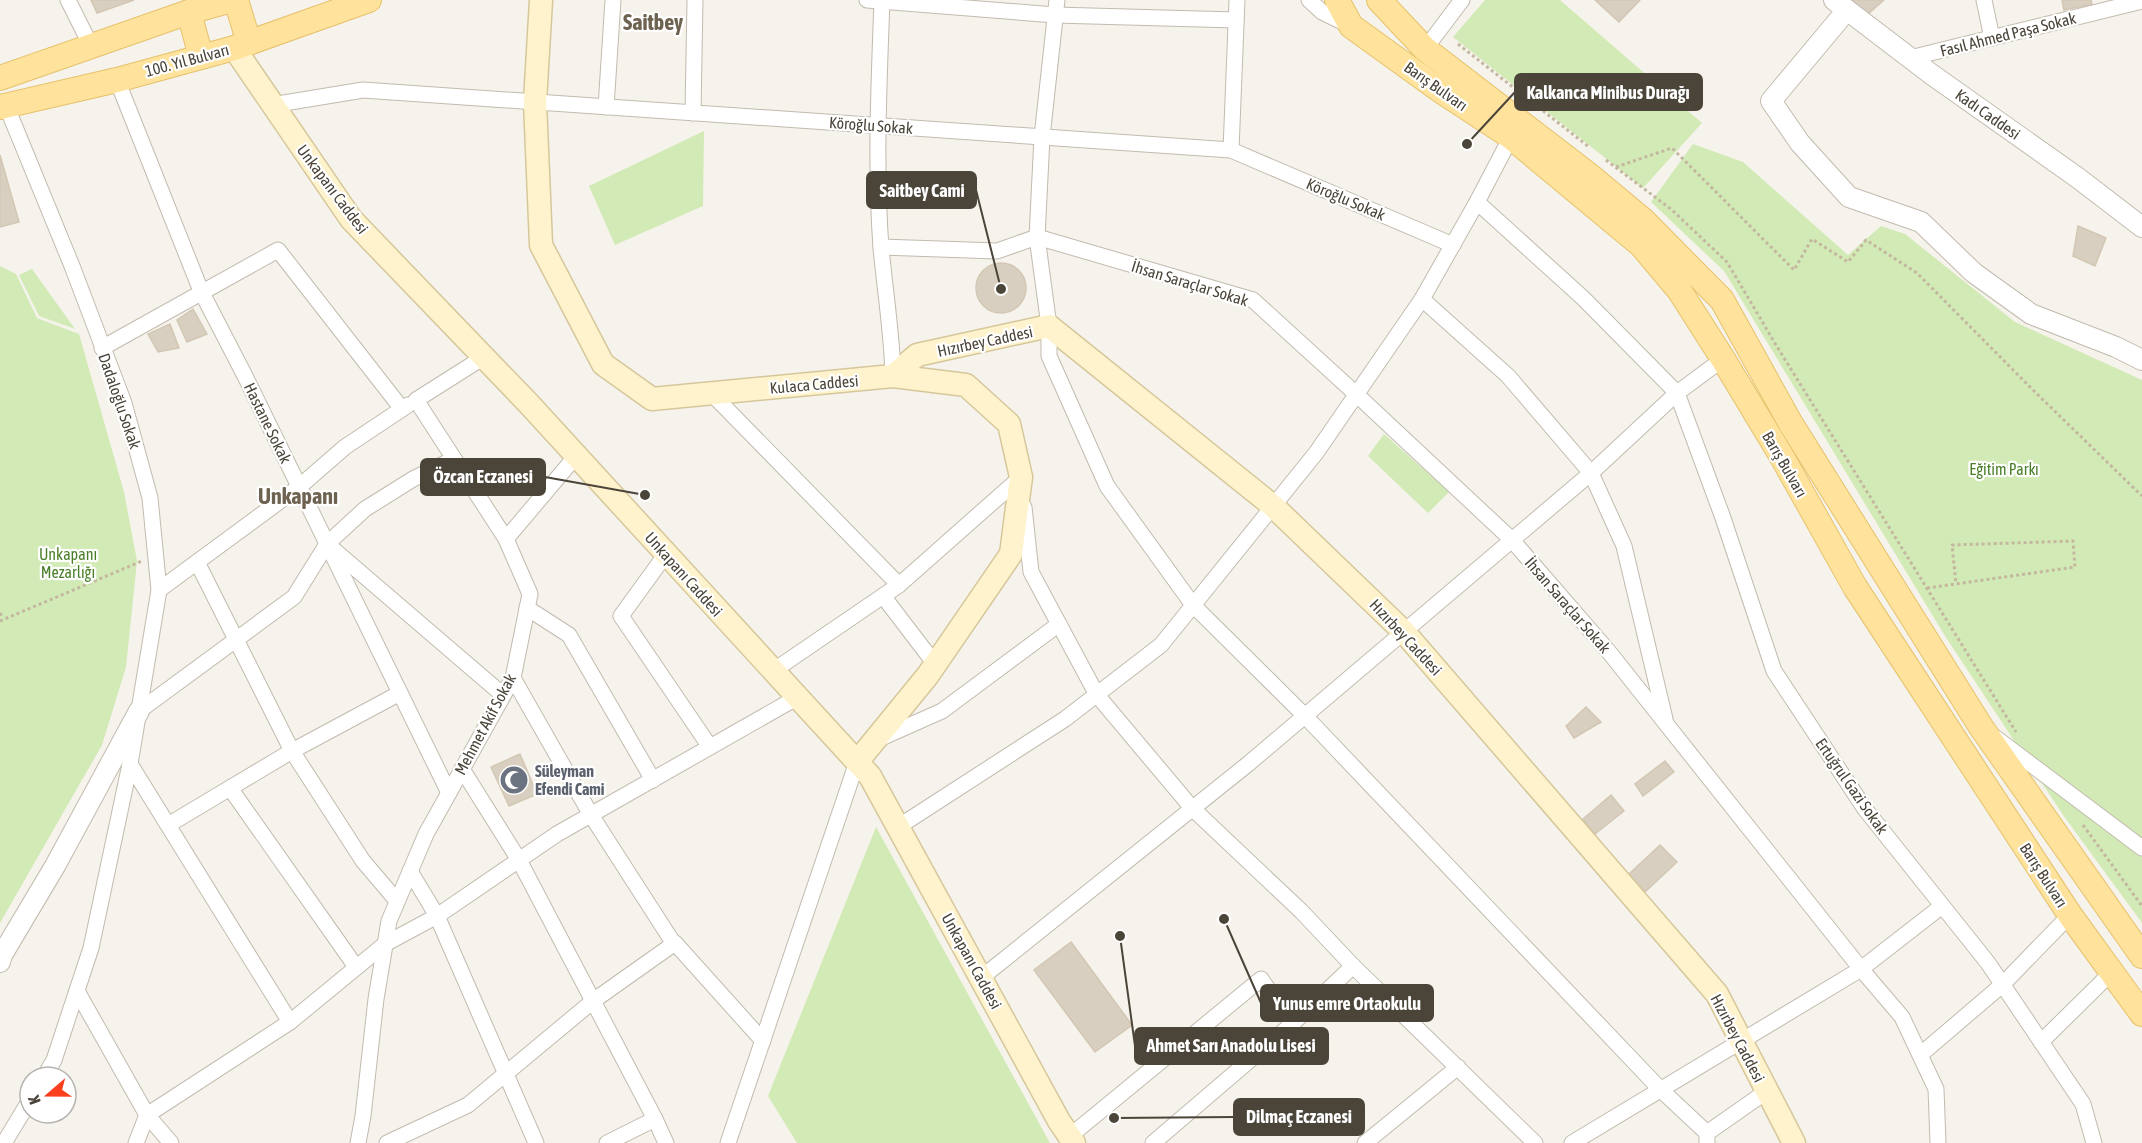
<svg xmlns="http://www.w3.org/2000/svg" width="2142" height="1143" font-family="'Asap Condensed',sans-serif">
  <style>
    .green { fill: #d2eab5 }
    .building { fill: #d8cfc1; stroke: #d3c7b4; stroke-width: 1.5 }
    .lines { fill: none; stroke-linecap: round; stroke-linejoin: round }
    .minor-casing { stroke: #c2bbae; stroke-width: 17 }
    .tertiary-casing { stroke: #c2bbae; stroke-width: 22 }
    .secondary-casing { stroke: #d6c79b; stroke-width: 25 }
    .primary-casing { stroke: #e6c16a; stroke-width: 26 }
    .path { stroke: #c4b79f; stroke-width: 3; stroke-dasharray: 3 3; stroke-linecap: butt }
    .minor { stroke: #fff; stroke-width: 15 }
    .tertiary { stroke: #fff; stroke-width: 20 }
    .secondary { stroke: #fff3cd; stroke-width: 22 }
    .primary { stroke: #ffe39c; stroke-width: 24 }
    .labels { text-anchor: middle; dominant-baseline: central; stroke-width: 4.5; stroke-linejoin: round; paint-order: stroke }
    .street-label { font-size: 16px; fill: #4b4439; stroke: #fff }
    .park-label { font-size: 16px; fill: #4a7f2a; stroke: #fff }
    .worship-label { font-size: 16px; font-weight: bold; fill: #5b616d; stroke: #fff; text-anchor: start }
    .district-label { font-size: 22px; font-weight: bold; fill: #6e6250; stroke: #fff }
    .leader { fill: none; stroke: #4b4439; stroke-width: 2 }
    .callout-dot { fill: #4b4439; stroke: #fff; stroke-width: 2 }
    .callout { fill: #4b4439; stroke: #4b4439; stroke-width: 2 }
    .callout-label { font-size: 18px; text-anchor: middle; font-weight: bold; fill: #fff }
  </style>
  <rect width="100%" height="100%" fill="#f6f3ec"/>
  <g class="green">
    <polygon points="1485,0 1560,0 1702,123 1643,188 1453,37"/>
    <polygon points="704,131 703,206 615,245 589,186"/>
    <polygon points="1693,144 1743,162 1848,255 1881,226 1905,234 2015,322 2142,380 2142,923 2063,815 1945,636 1724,271 1651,202"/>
    <polygon points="0,266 16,274 37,318 79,334 124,492 137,561 126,667 102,745 0,923"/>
    <polygon points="32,269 75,329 39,316 19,275"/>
    <polygon points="1384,434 1449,492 1428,513 1368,456"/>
    <polygon points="876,827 1050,1143 797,1143 768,1096"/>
  </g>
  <g class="building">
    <polygon points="91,0 134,0 97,13"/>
    <polygon points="1595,0 1640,0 1619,22"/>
    <polygon points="1848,0 1884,0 1868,14"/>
    <polygon points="2062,0 2091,0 2092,4 2064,10"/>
    <polygon points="0,155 19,222 0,227"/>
    <polygon points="2078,226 2106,238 2095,266 2073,256"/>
    <circle cx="1001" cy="288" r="25"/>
    <polygon points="193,309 207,334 187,342 177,320"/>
    <polygon points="170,324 179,348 158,352 148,334"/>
    <polygon points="1586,707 1601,722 1574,738 1566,726"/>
    <polygon points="520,754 537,794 509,806 491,767"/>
    <polygon points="1665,761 1674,772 1643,796 1635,784"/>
    <polygon points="1611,795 1624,811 1595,834 1583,819"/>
    <polygon points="1660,845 1677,862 1645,892 1629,874"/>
    <polygon points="1071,942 1132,1025 1095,1052 1034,970"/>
  </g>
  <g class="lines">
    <g class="minor-casing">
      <g id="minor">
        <polyline points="68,0 91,46"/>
        <polyline points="867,0 1055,15 1236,20"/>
        <path d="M882,0C879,82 875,166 881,248C885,291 892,333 893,376"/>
        <polyline points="1057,0 1042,137 1037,237 1049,326 1049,356 1107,486 1193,605 1305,716 1660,1089 1707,1133"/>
        <polyline points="1309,0 1322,12 1349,25"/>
        <polyline points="1984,0 1992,38"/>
        <polyline points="1425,49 1462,0"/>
        <polyline points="1910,58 2142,1"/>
        <polyline points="117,80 201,291 246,378 449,793"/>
        <polyline points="6,105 72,266 124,403 150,498 159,590 130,764 91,948 54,1060 44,1077"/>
        <polyline points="272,105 363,90 1231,150 1453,245"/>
        <polyline points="606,107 613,0"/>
        <polyline points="693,113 695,0"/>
        <polyline points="1231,150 1237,0"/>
        <polyline points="1477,202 1583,298 1677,393 1723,518 1774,671 1865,809 1988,963 2083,1104 2094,1143"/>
        <polyline points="1037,237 1253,300 1356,394 1512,540 1609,652 1861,969 1902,1017 1936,1089 1938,1143"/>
        <polyline points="881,247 997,251 1037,237"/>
        <polyline points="1422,299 1508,376 1591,473 1624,546 1665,719"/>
        <polyline points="102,348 278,250 402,409"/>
        <polyline points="711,393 899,585 773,671"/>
        <polyline points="454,459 413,479 365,509 327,544 503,695"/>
        <polyline points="1024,507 1031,572 1097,695 1192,808 1301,911 1353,966 1535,1143"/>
        <polyline points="506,539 576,456"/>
        <polyline points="666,554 621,616 710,747"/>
        <polyline points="197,562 292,751 400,693"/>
        <polyline points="899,585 1021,477"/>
        <polyline points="159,590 299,487 345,447 408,405"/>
        <polyline points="883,596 935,664"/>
        <polyline points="527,608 569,635 653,780"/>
        <polyline points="513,678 591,815 674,944"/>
        <polyline points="139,711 294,597 327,544"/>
        <polyline points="1996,738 2142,848"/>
        <polyline points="879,739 942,711 1059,624"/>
        <polyline points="130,764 290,1022"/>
        <polyline points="462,769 519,860 655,1119"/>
        <polyline points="230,788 292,751 363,861 397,901"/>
        <polyline points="168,825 230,788 356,967"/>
        <polyline points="898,827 1065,719 1161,645 1316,453 1422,299 1477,202 1511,137"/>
        <polyline points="981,978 1248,764 1591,473 1677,393 1723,359"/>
        <polyline points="77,991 147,1115 171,1143"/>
        <polyline points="2041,1042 2113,971"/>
        <polyline points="1920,1055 2002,985 2070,915"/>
        <polyline points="1070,1136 1261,979 1292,1024"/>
        <polyline points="4,1143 30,1100"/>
        <polyline points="136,1143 147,1115 290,1022 385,944 437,916 410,871"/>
        <polyline points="358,1143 363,1116 376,999 389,921 426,834 513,678 530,594 506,539 416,400 484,357"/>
        <polyline points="387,1143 468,1105 593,1001 675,943 763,1041"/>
        <polyline points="536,1143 437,916 557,834 798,697"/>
        <polyline points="607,1143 655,1119 666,1143"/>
        <polyline points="728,1143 857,762"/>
        <polyline points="1153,1143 1292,1024 1353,966"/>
        <polyline points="1365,1143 1458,1067"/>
        <polyline points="1572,1143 1861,969 1942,906"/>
        <polyline points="1707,1143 1707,1133 1767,1091"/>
      </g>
    </g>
    <g class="tertiary-casing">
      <g id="tertiary">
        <polyline points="1834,0 1931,74 2078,178 2142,227"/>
        <polyline points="1847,10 1771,101 1800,143 1849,197 1921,222 1974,273 2031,314 2116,347 2142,360"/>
        <polyline points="0,962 2,955 55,866 139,711"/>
      </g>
    </g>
    <g class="secondary-casing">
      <g id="secondary">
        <polyline points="541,0 535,102 541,245 603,364 652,399 893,376 966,385 1009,424 1021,477 1011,554 928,675 857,762"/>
        <polyline points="234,48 351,219 529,404 870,776 1059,1121 1074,1143"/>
        <polyline points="893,376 917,355 1049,326 1273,506 1404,632 1717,994 1794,1143"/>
      </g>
    </g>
    <g class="primary-casing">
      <g id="primary">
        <polyline points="236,0 249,43"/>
        <polyline points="1337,0 1351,26 1441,91 1511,137 1641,245 1679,290 1723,359 1782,457 1855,587 2070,915 2142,1014"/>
        <polyline points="1379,0 1425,49 1589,175 1643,220 1722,300 1791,424 1981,727 2142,956"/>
        <polyline points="189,12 201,57"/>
        <polyline points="0,78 189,12 232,0"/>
        <polyline points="0,107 117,80 234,48 369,0"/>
      </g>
    </g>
    <g class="path">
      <polyline points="1458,44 1589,147"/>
      <polyline points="1606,160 1672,210 1727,262 1776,345 2016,732"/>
      <polyline points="1616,167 1672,148 1794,270 1812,239 1848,262 1866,240 1917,273 2034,391 2142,496"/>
      <polyline points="1927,588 2075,567 2073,541 1952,545 1956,584"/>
      <polyline points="0,613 3,618"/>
      <polyline points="0,621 142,561"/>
      <polyline points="2083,825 2142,906"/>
    </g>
    <use href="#minor" class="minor"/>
    <use href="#tertiary" class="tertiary"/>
    <use href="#secondary" class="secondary"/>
    <use href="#primary" class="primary"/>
  </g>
  <defs>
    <g id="mosque-disc" transform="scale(1.5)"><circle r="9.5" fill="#6b7280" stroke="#fff"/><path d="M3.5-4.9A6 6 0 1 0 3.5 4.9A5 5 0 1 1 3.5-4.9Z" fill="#fff"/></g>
  </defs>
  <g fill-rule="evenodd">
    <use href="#mosque-disc" x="514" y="780"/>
  </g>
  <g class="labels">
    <g class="street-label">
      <text transform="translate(2008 34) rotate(-14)">Fasıl Ahmed Paşa Sokak</text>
      <text transform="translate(187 60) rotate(-15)">100. Yıl Bulvarı</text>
      <text transform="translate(1436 86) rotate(35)">Barış Bulvarı</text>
      <text transform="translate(1988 114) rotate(35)">Kadı Caddesi</text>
      <text transform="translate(871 125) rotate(4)">Köroğlu Sokak</text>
      <text transform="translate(333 189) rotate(53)">Unkapanı Caddesi</text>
      <text transform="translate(1346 199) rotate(23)">Köroğlu Sokak</text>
      <text transform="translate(1190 283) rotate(17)">İhsan Saraçlar Sokak</text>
      <text transform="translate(985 341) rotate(-12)">Hızırbey Caddesi</text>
      <text transform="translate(814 384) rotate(-5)">Kulaca Caddesi</text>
      <text transform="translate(120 401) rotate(71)">Dadaloğlu Sokak</text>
      <text transform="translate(268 423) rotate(64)">Hastane Sokak</text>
      <text transform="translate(1785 464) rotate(60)">Barış Bulvarı</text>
      <text transform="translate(684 574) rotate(48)">Unkapanı Caddesi</text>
      <text transform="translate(1568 605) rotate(49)">İhsan Saraçlar Sokak</text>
      <text transform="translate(1406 637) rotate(47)">Hızırbey Caddesi</text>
      <text transform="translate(485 724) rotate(-62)">Mehmet Akif Sokak</text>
      <text transform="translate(1852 786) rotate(55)">Ertuğrul Gazi Sokak</text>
      <text transform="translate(2044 875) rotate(57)">Barış Bulvarı</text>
      <text transform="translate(972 961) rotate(61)">Unkapanı Caddesi</text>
      <text transform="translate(1738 1038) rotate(62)">Hızırbey Caddesi</text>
    </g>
    <g class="park-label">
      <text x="2004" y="469">Eğitim Parkı</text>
      <text x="68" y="554">Unkapanı<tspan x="68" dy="18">Mezarlığı</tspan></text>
    </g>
    <g class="worship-label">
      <text x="535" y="771">Süleyman<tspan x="535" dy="18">Efendi Cami</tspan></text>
    </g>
    <g class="district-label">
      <text x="653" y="22">Saitbey</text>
      <text x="298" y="496">Unkapanı</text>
    </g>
  </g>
  <path class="leader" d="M1467 144L1515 92M1001 289L976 190M645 495L545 477M1224 919L1261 1003M1120 936L1135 1046M1114 1118L1234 1117"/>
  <g class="callout-dot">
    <circle cx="1467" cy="144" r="6"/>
    <circle cx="1001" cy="289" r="6"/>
    <circle cx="645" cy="495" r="6"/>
    <circle cx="1224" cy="919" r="6"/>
    <circle cx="1120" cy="936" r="6"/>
    <circle cx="1114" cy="1118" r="6"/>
  </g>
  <g class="callout">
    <rect x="1515" y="74" width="187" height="36" rx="6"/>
    <rect x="867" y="172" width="109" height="36" rx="6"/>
    <rect x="421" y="459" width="124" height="36" rx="6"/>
    <rect x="1261" y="985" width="172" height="36" rx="6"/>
    <rect x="1135" y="1028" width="193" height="36" rx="6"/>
    <rect x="1234" y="1099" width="130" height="36" rx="6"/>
  </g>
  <g class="callout-label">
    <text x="1608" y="99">Kalkanca Minibus Durağı</text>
    <text x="922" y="197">Saitbey Cami</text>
    <text x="483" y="483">Özcan Eczanesi</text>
    <text x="1347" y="1010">Yunus emre Ortaokulu</text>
    <text x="1231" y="1052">Ahmet Sarı Anadolu Lisesi</text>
    <text x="1299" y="1123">Dilmaç Eczanesi</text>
  </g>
  <g transform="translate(48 1095) rotate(250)"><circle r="28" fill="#ffffff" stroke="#b7b4b0" stroke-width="1.5"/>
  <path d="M0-4.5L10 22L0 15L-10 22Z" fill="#fc3f1d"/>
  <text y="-9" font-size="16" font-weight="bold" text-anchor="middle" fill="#4b4439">K</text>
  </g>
</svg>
